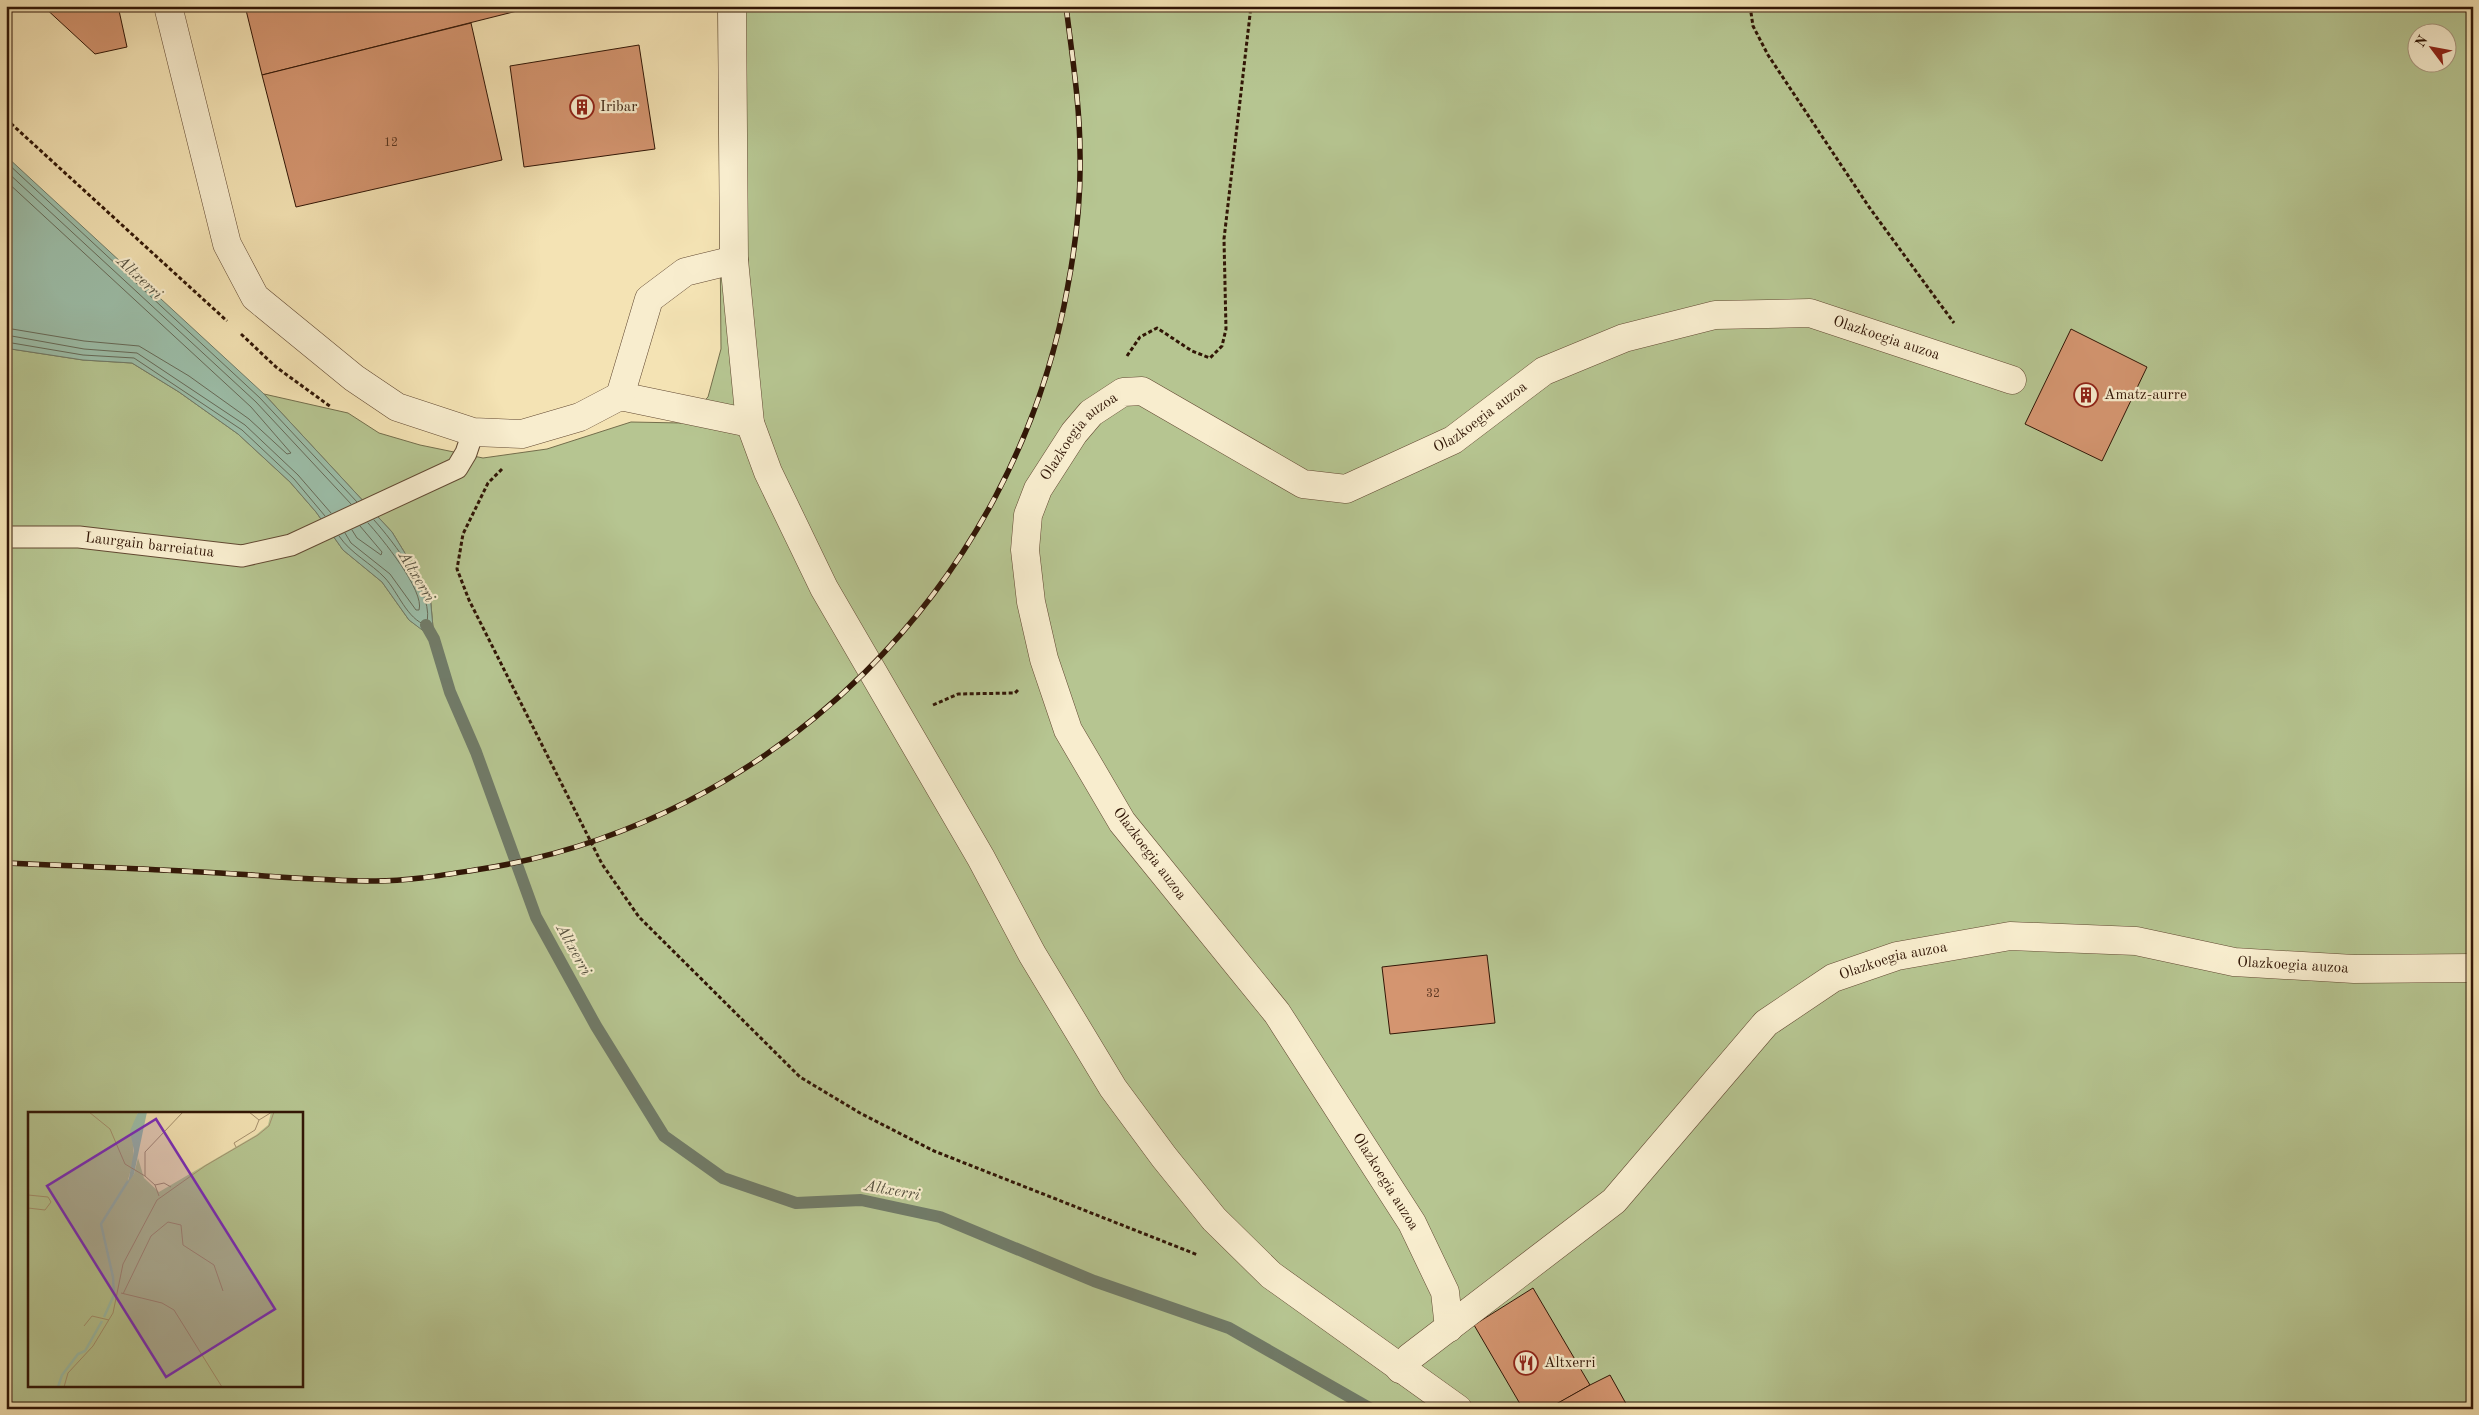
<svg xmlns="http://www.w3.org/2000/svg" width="2479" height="1415" font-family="'Old Standard TT',serif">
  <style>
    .green { fill: #b6c591; stroke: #746e4c; fill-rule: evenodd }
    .water { fill: #9cbea9; stroke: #717b68 }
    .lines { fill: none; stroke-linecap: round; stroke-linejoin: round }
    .shore { stroke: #666a58; stroke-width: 1 }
    .stream { stroke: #717b68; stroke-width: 12 }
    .building { fill: #d49570; stroke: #311606 }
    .service-casing { stroke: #624932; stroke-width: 23 }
    .minor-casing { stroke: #624932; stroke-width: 29 }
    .tertiary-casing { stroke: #624932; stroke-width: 29 }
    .path { stroke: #311606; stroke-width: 3; stroke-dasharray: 4 2.5; stroke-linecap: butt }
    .service { stroke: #f8edce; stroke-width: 21 }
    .minor { stroke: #f8edce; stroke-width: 28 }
    .tertiary { stroke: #f8edce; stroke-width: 28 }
    .rail-casing { stroke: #311606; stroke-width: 5.5 }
    .rail { stroke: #f8edce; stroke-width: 4; stroke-dasharray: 11; stroke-linecap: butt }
    .labels { text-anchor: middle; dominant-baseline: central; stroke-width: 4.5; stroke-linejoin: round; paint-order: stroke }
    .number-label { font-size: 12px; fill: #5a3620 }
    .poi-label { font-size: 15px; fill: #311606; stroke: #f8edce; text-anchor: start }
    .street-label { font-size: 15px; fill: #311606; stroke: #f8edce }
    .water-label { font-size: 16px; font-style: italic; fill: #56513f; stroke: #f8edce }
    .inset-river { fill: none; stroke: #9cbea9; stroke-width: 2.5 }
    .inset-road { fill: none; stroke: #a6916e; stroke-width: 1 }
    .view { fill: #7b2cbf; fill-opacity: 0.15; stroke: #7b2cbf; stroke-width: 2.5 }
    .inset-edge { fill: none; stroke: #311606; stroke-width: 2.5 }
  </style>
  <rect width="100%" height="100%" fill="#f4e3b4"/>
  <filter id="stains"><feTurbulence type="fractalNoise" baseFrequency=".004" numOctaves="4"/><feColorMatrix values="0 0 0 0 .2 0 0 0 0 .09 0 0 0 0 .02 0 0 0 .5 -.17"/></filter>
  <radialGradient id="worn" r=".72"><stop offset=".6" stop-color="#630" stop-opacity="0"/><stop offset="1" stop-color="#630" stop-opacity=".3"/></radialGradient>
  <path class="green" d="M718,6H2473V1409H6V345L11,349L83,360L132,363L179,392L238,434L290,482L316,512L343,550L382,582L409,620L434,638L430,594L392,532L264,394L348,413L379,433L420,445L483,458L547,449L631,422L681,423L708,397L721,349ZM2416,32H2446V62H2416ZM29,1114H301V1386H29Z"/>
  <polygon class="water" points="6,156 264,394 392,532 430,594 434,639 409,620 382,582 343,550 316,512 290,482 238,434 179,392 132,363 83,360 11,349 6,345"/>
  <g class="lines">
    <g class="shore">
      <polyline points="6,162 260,398 357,502"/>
      <polyline points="6,171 256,402 351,504"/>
      <polyline points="6,181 251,407 291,453 287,454 249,419 189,376 139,346 84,341 6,328"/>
      <polyline points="6,335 84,349 137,353 245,425 298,475 331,513"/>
      <polyline points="6,342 83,355 134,358 242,430 294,479 325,516"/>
      <polyline points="352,530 357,538 381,555 382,552 360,526"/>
      <path d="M345,533L351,543L390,574L416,610H419C425,591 381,537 368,523"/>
      <path d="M339,536C351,554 371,563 385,578C398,592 407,619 426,625C437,597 392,540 374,520"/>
    </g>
    <polyline class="stream" points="426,625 434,639 450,692 476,752 536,917 596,1026 664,1136 723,1178 796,1203 861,1200 940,1217 1094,1281 1229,1328 1371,1409"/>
  </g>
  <g class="building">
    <polygon points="43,6 118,6 127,47 95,54"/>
    <polygon points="245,6 537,6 262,75"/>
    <polygon points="471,23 502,160 296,207 262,75"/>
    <polygon points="639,45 655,149 524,167 510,66"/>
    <polygon points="2071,329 2147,367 2102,461 2025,424"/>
    <polygon points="1487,955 1495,1023 1390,1034 1382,967"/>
    <polygon points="1533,1288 1590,1385 1548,1409 1523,1409 1474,1325"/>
    <polygon points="1610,1375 1629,1409 1549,1408 1590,1385"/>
  </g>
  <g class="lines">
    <g class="service-casing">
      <g id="service">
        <path id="s1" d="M6,537H79L242,556L291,545L457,468L466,453L473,432"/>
      </g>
    </g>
    <g class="minor-casing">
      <g id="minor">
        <polyline points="168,6 227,244 255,297 354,378 397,407 473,432 522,434 580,417 620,396 750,423"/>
        <polyline points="620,396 649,299 685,272 734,260"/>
        <path id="s2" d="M1449,1328L1445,1292L1412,1223L1277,1013L1122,822L1068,730L1044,659L1031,602L1025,550L1028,515L1038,489L1074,433L1091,413L1123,392L1142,391L1303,484L1346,489L1453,440L1544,371L1624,338L1715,315L1810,313L2012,380"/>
        <path id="s3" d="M1400,1369L1410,1357L1614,1201L1766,1023L1833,978L1897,956L2010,936L2136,941L2234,962L2354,969L2473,968"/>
      </g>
    </g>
    <g class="tertiary-casing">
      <polyline id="tertiary" points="732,6 734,260 750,423 768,472 824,588 981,858 1032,954 1113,1088 1164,1157 1214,1219 1271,1275 1458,1409"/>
    </g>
    <g class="path">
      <polyline points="1750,6 1753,26 1768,55 1869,207 1954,323"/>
      <polyline points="6,119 227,321"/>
      <polyline points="241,334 276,367 331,407"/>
      <polyline points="1127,356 1140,337 1157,328 1192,351 1210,358 1222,346 1226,329 1224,239 1251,6"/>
      <polyline points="502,469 488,483 463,534 457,569 469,600 602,864 639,917 800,1077 860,1113 934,1151 1198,1255"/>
      <polyline points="933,705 958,694 1015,693 1018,690"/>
    </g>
    <use href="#service" class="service"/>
    <use href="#minor" class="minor"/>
    <use href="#tertiary" class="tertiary"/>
    <g class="rail-casing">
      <path id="rail" d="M6,863C78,866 149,869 220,873C272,876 324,881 376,881C409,881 443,875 475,870C775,825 1016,584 1068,285C1076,243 1081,197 1080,154C1080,105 1072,55 1066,6"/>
    </g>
    <use href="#rail" class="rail"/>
  </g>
  <defs>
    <g id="building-ring" transform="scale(1.25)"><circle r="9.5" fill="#f8edce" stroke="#8f2418" stroke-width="1.5"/><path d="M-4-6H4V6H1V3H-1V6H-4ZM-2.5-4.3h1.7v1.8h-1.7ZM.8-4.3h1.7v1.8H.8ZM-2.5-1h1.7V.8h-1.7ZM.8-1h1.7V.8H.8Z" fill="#8f2418"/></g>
    <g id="restaurant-ring" transform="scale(1.25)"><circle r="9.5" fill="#f8edce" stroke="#8f2418" stroke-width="1.5"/><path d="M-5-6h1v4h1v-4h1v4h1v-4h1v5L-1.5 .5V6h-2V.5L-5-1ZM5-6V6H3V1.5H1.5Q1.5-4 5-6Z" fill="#8f2418"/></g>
  </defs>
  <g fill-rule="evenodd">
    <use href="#building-ring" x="582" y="107"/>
    <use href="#building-ring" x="2086" y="395"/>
    <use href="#restaurant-ring" x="1526" y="1363"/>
  </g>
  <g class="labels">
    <g class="number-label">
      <text x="391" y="143">12</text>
      <text x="1433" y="994">32</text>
    </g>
    <g class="poi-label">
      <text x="600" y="107">Iribar</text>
      <text x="2104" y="395">Amatz-aurre</text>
      <text x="1544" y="1363">Altxerri</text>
    </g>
    <g class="street-label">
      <text stroke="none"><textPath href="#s2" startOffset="1931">Olazkoegia auzoa</textPath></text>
      <text stroke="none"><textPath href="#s2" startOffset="1496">Olazkoegia auzoa</textPath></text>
      <text stroke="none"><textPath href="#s2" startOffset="1031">Olazkoegia auzoa</textPath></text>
      <text stroke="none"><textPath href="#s1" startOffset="144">Laurgain barreiatua</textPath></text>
      <text transform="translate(1149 854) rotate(53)">Olazkoegia auzoa</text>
      <text stroke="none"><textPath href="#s3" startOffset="650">Olazkoegia auzoa</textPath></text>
      <text stroke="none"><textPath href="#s3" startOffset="1055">Olazkoegia auzoa</textPath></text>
      <text transform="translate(1385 1182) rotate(58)">Olazkoegia auzoa</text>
    </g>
    <g class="water-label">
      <text transform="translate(139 278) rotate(43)">Altxerri</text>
      <text transform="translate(416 577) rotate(59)">Altxerri</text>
      <text transform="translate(573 950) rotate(61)">Altxerri</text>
      <text transform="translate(892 1191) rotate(10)">Altxerri</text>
    </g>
  </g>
  <g transform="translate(28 1112)">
    <rect width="275" height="275" fill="#f4e3b4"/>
    <path d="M0,0H110L104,18L106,46L100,68L106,62L110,46L116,66L131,80L228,23L240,13L243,0H275V275H0Z" fill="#b6c591"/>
    <path d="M110,0H119L106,62L100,71L106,39L102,19Z" fill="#9cbea9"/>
    <path class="inset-river" d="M76,205L86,183L85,165L73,112L100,69M30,275L34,263L50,242L57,239L74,209"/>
    <path class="inset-road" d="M61,0L82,17L97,52L117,64M221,0L231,8L244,0M208,35L206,31L227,18L231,8M127,73L136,71L143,75M0,83L20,85L23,90L17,98L0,96M131,84L127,73L117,64V40L155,0M93,181L134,191L146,198L194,275M95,182L123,124L140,110L153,113L155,133L186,153L195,179M56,214L64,204L81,208M36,275L40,261L65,234L85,201L95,152L129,88L177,54L230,23L241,14L246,0"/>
    <path class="view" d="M128,7L247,197L138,265L19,74Z"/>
    <rect width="275" height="275" class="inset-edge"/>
  </g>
  <rect width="2479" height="1415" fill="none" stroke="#f4e3b4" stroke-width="25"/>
  <rect x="8" y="8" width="2464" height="1400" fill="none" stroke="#311606" stroke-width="2.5"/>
  <rect x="12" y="12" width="2454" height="1390" fill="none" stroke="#311606"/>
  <g transform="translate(2432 48) rotate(302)"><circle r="24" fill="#f8edce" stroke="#a8977e"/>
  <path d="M0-4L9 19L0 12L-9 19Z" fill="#8f2418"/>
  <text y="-8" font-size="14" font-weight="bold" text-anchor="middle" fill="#311606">N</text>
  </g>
  <rect width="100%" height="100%" filter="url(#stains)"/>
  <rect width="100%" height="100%" fill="url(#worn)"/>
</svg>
